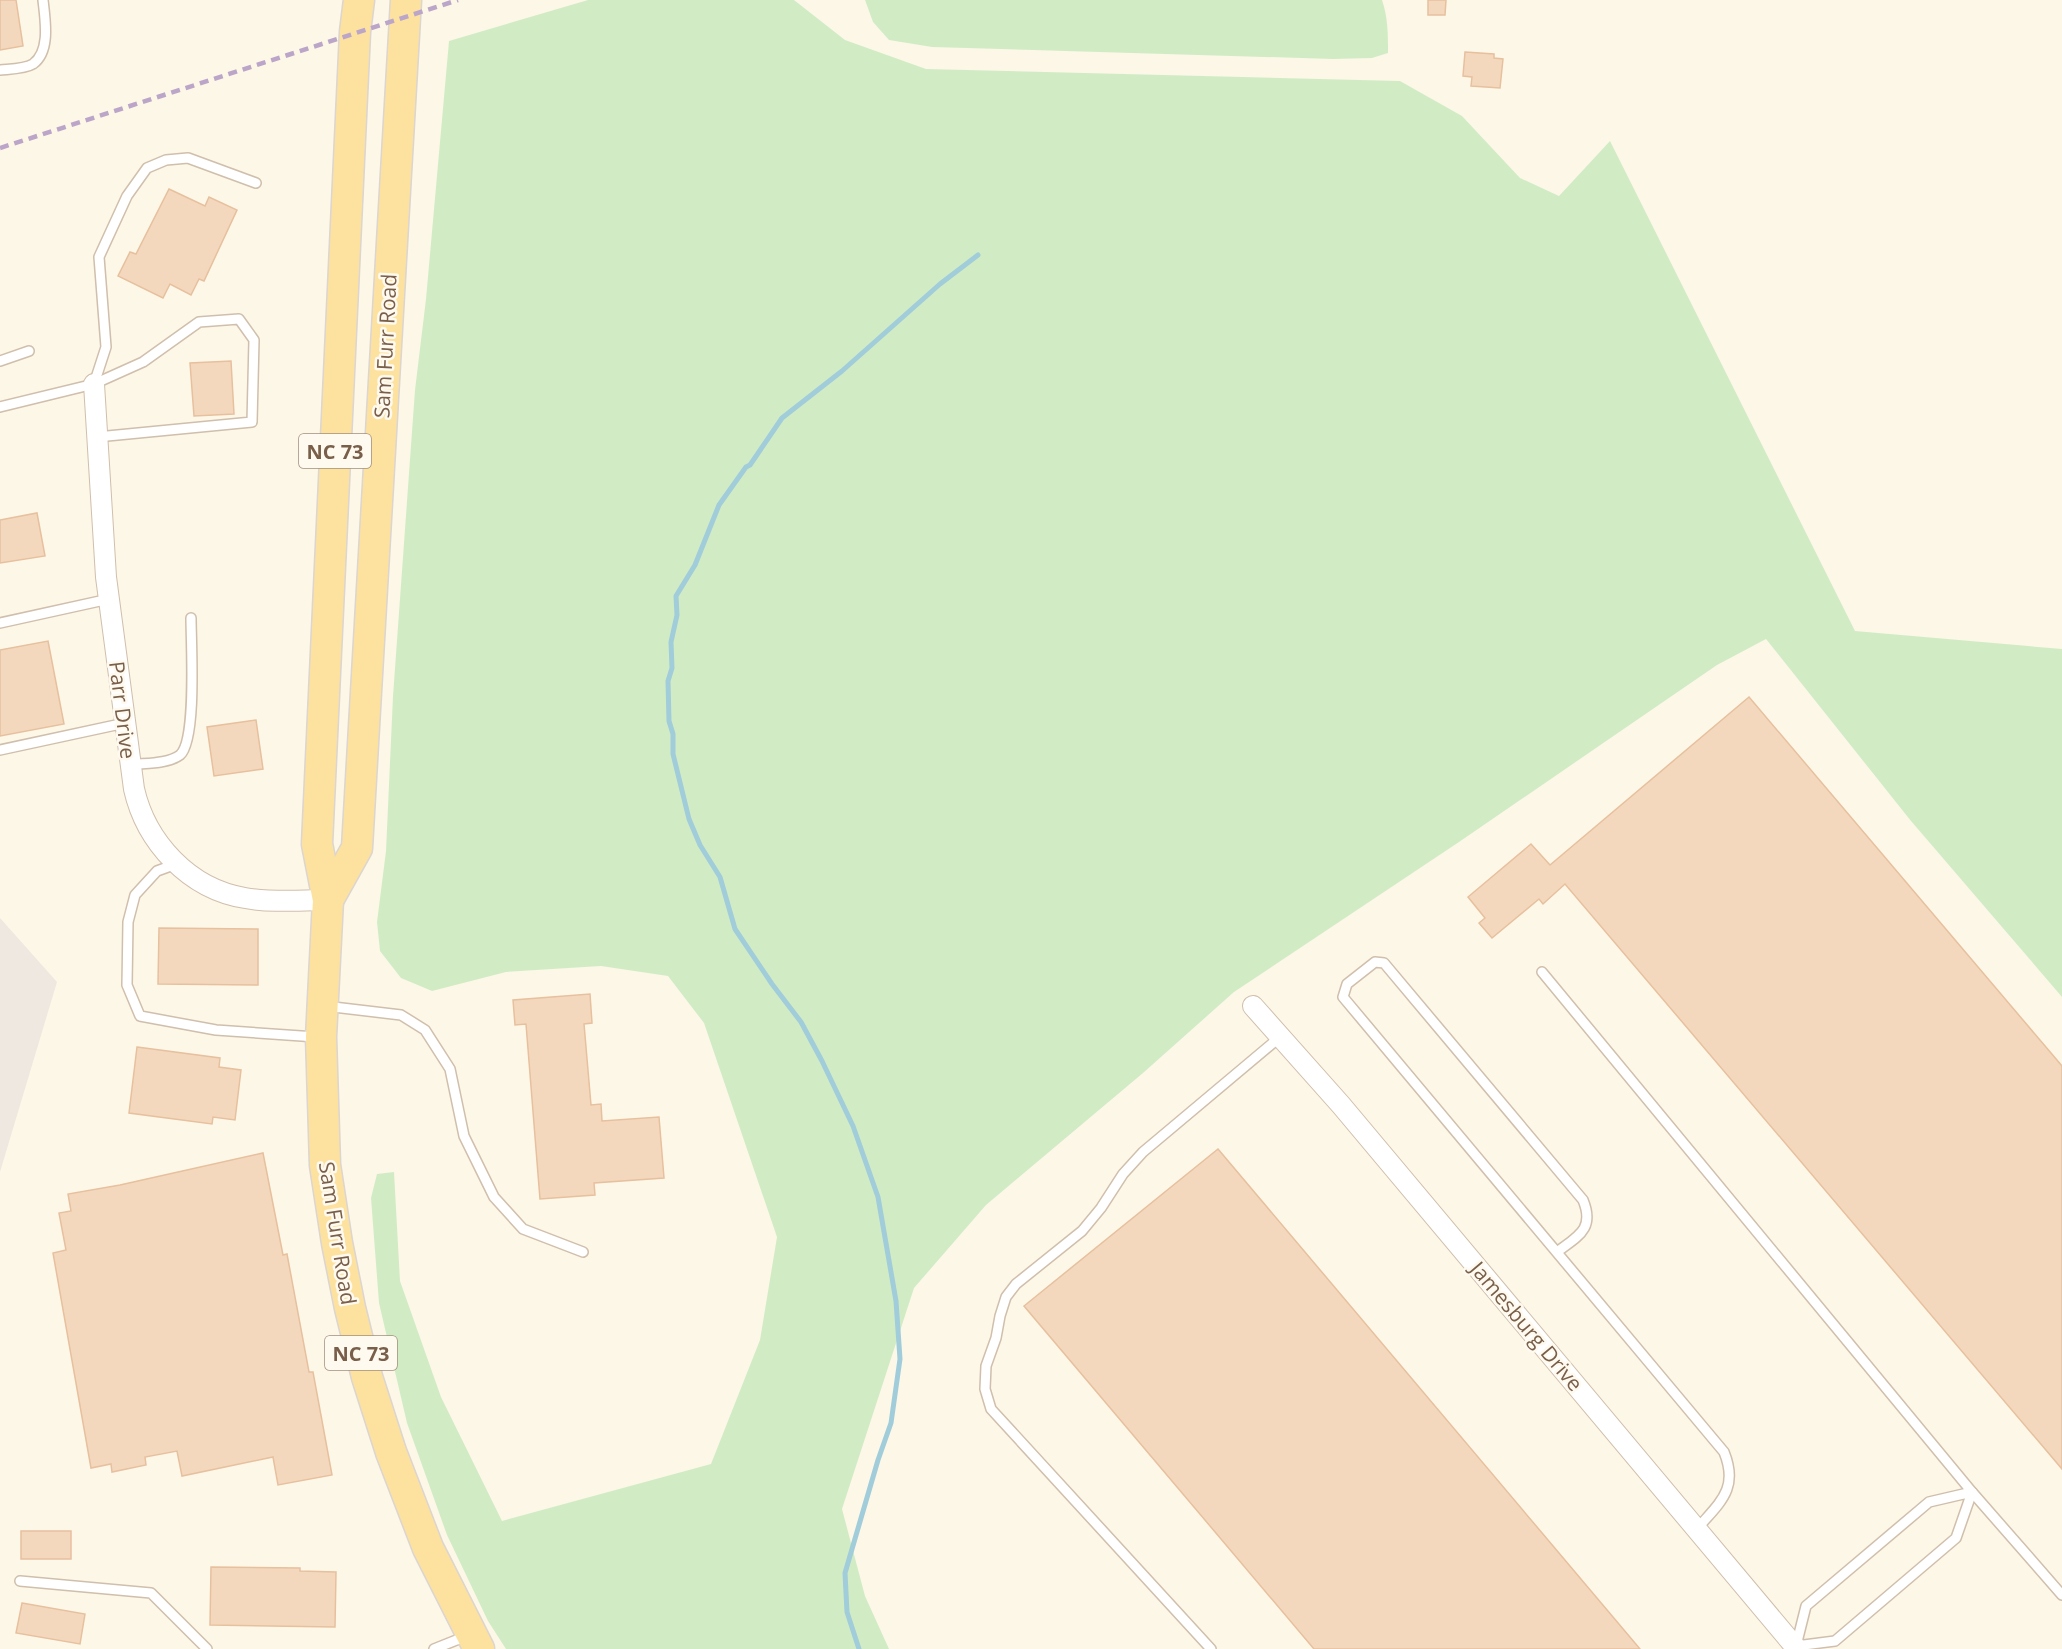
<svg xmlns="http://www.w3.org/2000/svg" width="2062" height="1649" font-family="'Open Sans',sans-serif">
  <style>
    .industrial { fill: #eee8e1 }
    .green { fill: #d1ecc5 }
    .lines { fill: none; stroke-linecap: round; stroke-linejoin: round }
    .stream { stroke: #a1ccda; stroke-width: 5 }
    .building { fill: #f4d8be; stroke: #e7c09e; stroke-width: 1.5 }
    .lane-casing { stroke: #d0bfac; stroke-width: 12 }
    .street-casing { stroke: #d0bfac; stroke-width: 22 }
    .primary-casing { stroke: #dcd5d0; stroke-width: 33 }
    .lane { stroke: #fff; stroke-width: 9 }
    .street { stroke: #fff; stroke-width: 20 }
    .primary { stroke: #fde29f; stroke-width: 30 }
    .rail { stroke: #bba5c8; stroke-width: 4.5; stroke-dasharray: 9 6; stroke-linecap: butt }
    .labels { text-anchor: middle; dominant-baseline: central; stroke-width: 5; stroke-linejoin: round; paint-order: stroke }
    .shield { fill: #fffaef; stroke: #a18e7c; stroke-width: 1.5 }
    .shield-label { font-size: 20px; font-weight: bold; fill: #795f4a }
    .street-label { font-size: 21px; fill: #795f4a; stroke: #fffaef }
  </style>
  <rect width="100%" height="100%" fill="#fdf7e8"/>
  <polygon class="industrial" points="0,918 57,982 0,1172"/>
  <g class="green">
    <polygon points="588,0 794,0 845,40 926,69 1400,81 1462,116 1520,178 1559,196 1610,141 1855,631 2062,649 2062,997 1911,821 1766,639 1717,665 1459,842 1234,992 1143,1073 986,1205 914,1288 842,1509 865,1596 889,1649 506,1649 488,1621 447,1535 407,1423 379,1303 371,1198 377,1174 394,1172 400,1281 441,1397 502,1521 711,1464 760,1340 777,1237 704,1023 668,976 601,966 506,972 432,991 401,978 380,951 377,922 386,851 393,696 415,390 426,299 449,41"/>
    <path d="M865,0H1382C1388,17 1388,35 1388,53L1372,58L1333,59L932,47L889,40L873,22Z"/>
  </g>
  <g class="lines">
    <polyline class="stream" points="859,1649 847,1612 845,1573 878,1460 891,1423 900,1359 896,1301 878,1197 853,1126 822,1061 801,1022 772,984 735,929 720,877 700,845 689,819 673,754 673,734 669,721 668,681 672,668 671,642 677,615 676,596 695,565 719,505 746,467 750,465 782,418 842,371 940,284 978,255"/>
  </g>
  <g class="building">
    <polygon points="0,0 16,0 23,46 0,50"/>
    <polygon points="1428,0 1446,0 1445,15 1428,15"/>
    <polygon points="1465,52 1494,54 1494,58 1503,59 1500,88 1471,86 1472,77 1463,76"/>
    <polygon points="169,189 205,206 209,197 237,210 204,281 199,279 191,295 170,284 163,298 118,276 130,252 136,254"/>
    <polygon points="231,361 234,414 194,416 190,363"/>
    <polygon points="37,513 45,556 0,563 0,520"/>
    <polygon points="48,641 64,724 0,736 0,650"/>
    <polygon points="1749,697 2062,1066 2062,1469 1565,884 1543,904 1539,899 1492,938 1479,923 1485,918 1468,897 1531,844 1550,865"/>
    <polygon points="256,720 263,769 214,776 207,727"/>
    <polygon points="159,928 258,929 258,985 158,984"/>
    <polygon points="590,994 592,1023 584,1024 591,1105 601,1104 602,1121 659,1117 664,1178 594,1183 595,1195 540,1199 526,1024 515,1025 513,1000"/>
    <polygon points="137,1047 220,1058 219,1067 241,1070 235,1120 213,1117 212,1124 129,1113"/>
    <polygon points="1218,1149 1640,1649 1314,1649 1024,1306"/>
    <polygon points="263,1153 283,1255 287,1254 309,1372 313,1372 332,1475 278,1485 273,1457 182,1476 177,1451 145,1457 146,1465 112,1472 111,1464 91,1468 53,1253 66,1250 59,1213 71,1211 68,1194 120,1185"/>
    <rect x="21" y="1531" width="50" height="28"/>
    <polygon points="211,1567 300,1568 300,1571 336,1572 335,1627 210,1625"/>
    <polygon points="22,1603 85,1614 80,1644 16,1633"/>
  </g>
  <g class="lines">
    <g class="lane-casing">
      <g id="lane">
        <path d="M0,70C9,69 25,69 33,64C51,51 45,19 43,0"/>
        <polyline points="0,361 29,351"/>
        <polyline points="94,384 106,347 99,257 127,196 147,168 166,160 188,158 256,183"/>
        <polyline points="0,407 94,384 143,362 199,322 239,319 254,340 252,422 97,437"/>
        <polyline points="0,623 109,599"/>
        <polyline points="0,750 125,723"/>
        <path d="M130,765C144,763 168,764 180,755C197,740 191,643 191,618"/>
        <polyline points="176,864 157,871 135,895 128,922 127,985 140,1016 216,1030 316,1037"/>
        <polyline points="1542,972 1972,1492 2062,1595"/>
        <polyline points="325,1006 401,1015 425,1030 450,1069 464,1136 494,1197 523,1229 583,1252"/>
        <path d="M1557,1252C1578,1236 1595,1229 1583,1200L1384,963L1375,962L1347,984L1343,997L1724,1452C1739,1489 1720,1502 1697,1529"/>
        <polygon points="1972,1492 1956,1538 1835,1641 1796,1646 1806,1606 1929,1502"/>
        <polyline points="20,1581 151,1593 207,1649"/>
        <polyline points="434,1649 469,1635"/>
        <polyline points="1211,1649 991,1409 985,1389 986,1366 996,1338 1000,1316 1006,1297 1016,1284 1082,1231 1101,1208 1123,1174 1143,1152 1280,1037"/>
      </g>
    </g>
    <g class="street-casing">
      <g id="street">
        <path d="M94,384L106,577L134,789C146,842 189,889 245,898C273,903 301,900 328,900"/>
        <polyline points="1253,1006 1341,1105 1797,1649"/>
      </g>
    </g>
    <g class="primary-casing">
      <g id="primary">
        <polyline points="359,0 355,32 317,844 328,900 321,1037 325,1165 337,1243 350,1308 367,1377 391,1452 428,1548 479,1649"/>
        <polyline points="328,900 357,848 406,0"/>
      </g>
    </g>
    <use href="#lane" class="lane"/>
    <use href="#street" class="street"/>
    <use href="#primary" class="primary"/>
    <polyline class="rail" points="0,148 458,0"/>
  </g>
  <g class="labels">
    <g class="shield">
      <rect x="299" y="434" width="72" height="34" rx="4.5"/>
      <rect x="325" y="1336" width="72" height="34" rx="4.5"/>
    </g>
    <g class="shield-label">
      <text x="335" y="451">NC 73</text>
      <text x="361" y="1353">NC 73</text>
    </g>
    <g class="street-label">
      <text transform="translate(385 346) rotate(-87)">Sam Furr Road</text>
      <text transform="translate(123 710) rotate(83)">Parr Drive</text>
      <text transform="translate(338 1233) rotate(81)">Sam Furr Road</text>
      <text transform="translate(1527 1326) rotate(50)">Jamesburg Drive</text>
    </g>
  </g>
</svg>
